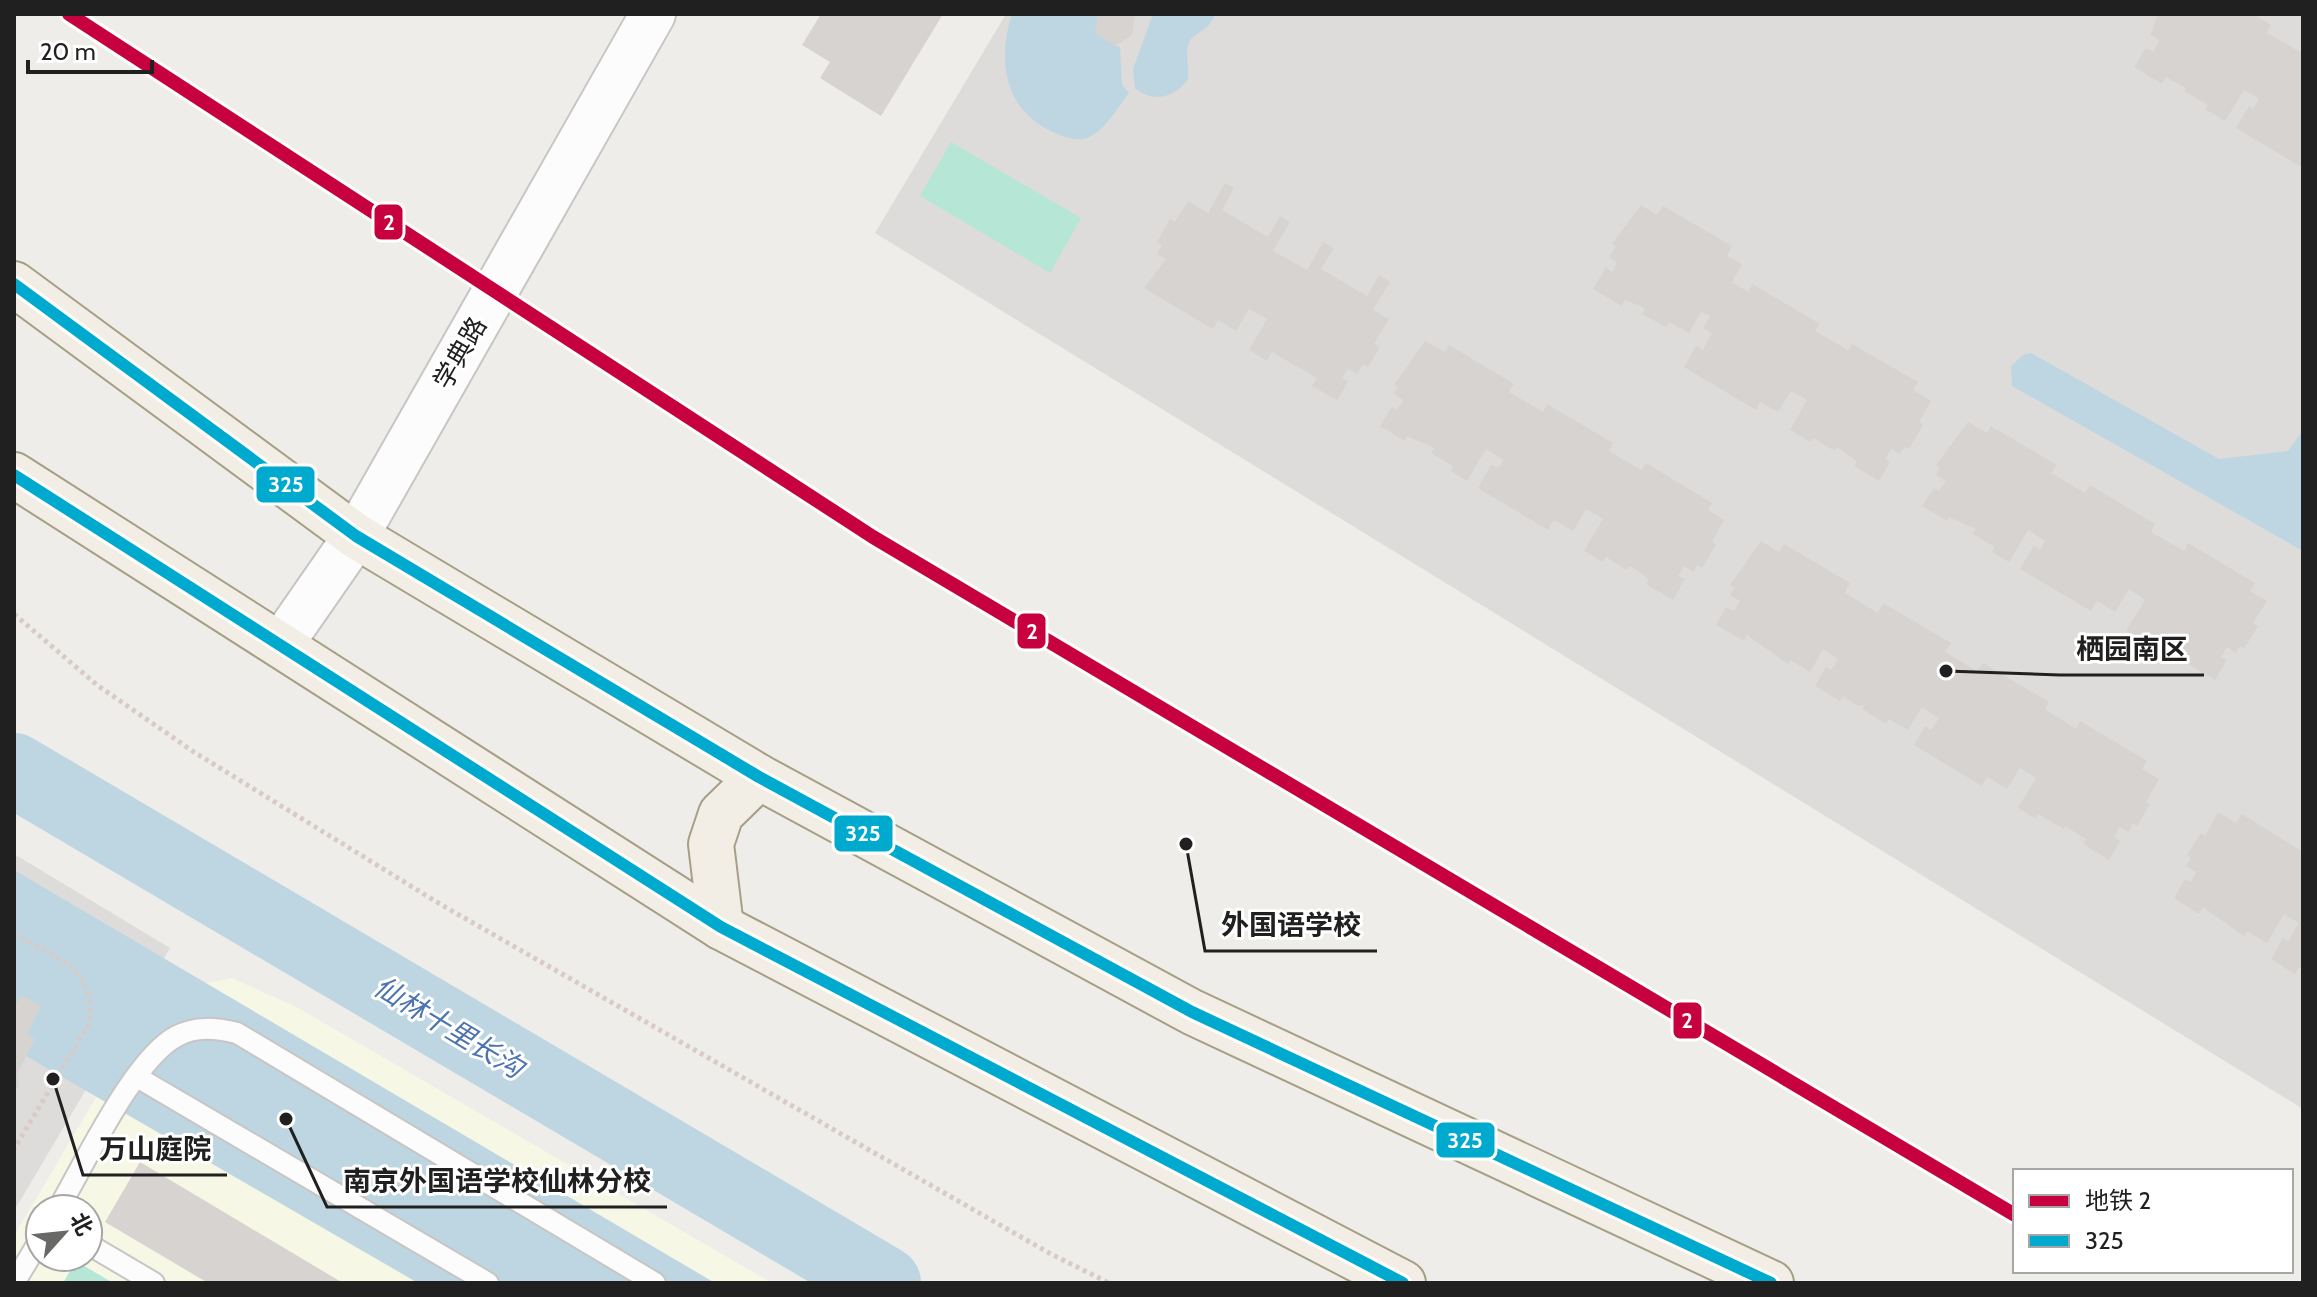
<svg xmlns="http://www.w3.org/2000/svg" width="2317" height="1297" font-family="Cabin,'Noto Sans SC',sans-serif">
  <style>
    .residential { fill: #dedcda }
    .education { fill: #f6f7e5; fill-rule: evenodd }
    .pitch { fill: #b5e6d6 }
    .water { fill: #bdd6e1 }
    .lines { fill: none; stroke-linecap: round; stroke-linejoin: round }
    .river { stroke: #bdd6e1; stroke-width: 74 }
    .building { fill: #d6d3d0 }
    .service-casing { stroke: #c7c6c5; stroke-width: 24 }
    .tertiary-casing { stroke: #c7c6c5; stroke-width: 48 }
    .primary-casing { stroke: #a69e85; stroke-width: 48 }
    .path { stroke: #d8cbc7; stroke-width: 5; stroke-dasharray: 4 4; stroke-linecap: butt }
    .service { stroke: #fdfcfc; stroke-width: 20 }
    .tertiary { stroke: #fdfcfc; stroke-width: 44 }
    .primary { stroke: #f2eee6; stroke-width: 44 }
    .bus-1-casing { stroke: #fff; stroke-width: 18 }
    .bus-1 { stroke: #00a9ce; stroke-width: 12 }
    .metro-1-casing { stroke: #fff; stroke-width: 20 }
    .metro-1 { stroke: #c7003f; stroke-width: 14 }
    .labels { text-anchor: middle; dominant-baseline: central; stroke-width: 6; stroke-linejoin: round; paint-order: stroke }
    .street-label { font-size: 26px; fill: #202020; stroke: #fff }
    .water-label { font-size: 28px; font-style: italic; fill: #4b74b1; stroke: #fff }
    .leader { fill: none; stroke: #202020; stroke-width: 3 }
    .callout-dot { fill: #202020; stroke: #fff; stroke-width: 3 }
    .callout-label { font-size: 28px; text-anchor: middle; font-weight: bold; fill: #202020; stroke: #fff; stroke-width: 6; stroke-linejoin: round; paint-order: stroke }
    .line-badge { stroke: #fff; stroke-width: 3 }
    .badge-label { font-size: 22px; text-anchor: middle; font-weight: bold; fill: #fff }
  </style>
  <rect width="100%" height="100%" fill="#efede9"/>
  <g class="residential">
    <polygon points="1006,14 2303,14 2303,1109 875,233"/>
    <polygon points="14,854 170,948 14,1211"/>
  </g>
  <path class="education" d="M232,978L300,1009L772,1283H14V1236L137,1028L175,990ZM40,1209H88V1257H40Z"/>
  <g class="pitch">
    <polygon points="951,142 1081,218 1050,273 920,196"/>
    <polygon points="76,1261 113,1283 63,1283"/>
  </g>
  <g class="water">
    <path d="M1012,14H1098L1115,46L1120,47L1122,85L1129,93C1118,107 1104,132 1087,138C1075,142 1061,136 1051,131C1004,109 997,59 1012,14Z"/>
    <path d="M1153,14H1215C1210,29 1202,29 1192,38C1183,47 1190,67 1188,79C1176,97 1153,104 1135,88L1133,69Z"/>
    <polygon points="2031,353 2219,459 2288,451 2303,430 2303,551 2012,386 2011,366 2023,355"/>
    <polygon points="14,870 715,1283 418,1283 14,1049"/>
  </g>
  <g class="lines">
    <polyline class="river" points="14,770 884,1283"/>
  </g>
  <g class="building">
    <polygon points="821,14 943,14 881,116 820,78 830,62 802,45"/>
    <polygon points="1098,14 1135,14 1132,35 1115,46 1095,33"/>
    <polygon points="2158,14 2253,14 2271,25 2267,33 2300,52 2303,46 2303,168 2236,128 2249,106 2253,109 2259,99 2244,90 2225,121 2205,109 2208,105 2184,91 2186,88 2166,77 2162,84 2134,67 2146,48 2153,52 2160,40 2150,35"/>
    <polygon points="1225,183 1234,188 1222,210 1268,237 1280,216 1290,222 1273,251 1307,270 1323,242 1334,248 1321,269 1367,296 1379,275 1390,282 1373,310 1389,319 1374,344 1380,347 1368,367 1363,364 1357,374 1348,369 1342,378 1348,382 1337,400 1312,386 1317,378 1272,352 1267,361 1249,350 1267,319 1249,309 1236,331 1218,320 1213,329 1144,288 1166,259 1157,254 1162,245 1157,242 1170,219 1175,222 1188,201 1208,213"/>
    <polygon points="1641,205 1657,215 1663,206 1732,246 1727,256 1742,264 1732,282 1748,292 1752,284 1820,324 1815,331 1848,350 1852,344 1918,382 1913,390 1931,401 1919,422 1923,425 1909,449 1905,447 1900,454 1891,449 1885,459 1890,462 1879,481 1854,466 1857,461 1837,447 1835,451 1813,438 1811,442 1790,430 1807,400 1791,391 1778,412 1760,402 1756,410 1684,367 1696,346 1703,350 1712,333 1703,328 1710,316 1701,312 1689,333 1669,322 1666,327 1642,314 1645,309 1640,306 1625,300 1622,306 1593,289 1606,267 1612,272 1617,262 1609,258 1616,246 1612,244"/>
    <polygon points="1425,341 1445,352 1449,345 1514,384 1509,392 1543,412 1547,404 1613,443 1609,451 1641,470 1646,463 1712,503 1708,510 1724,520 1712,542 1716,545 1702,568 1697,565 1694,572 1684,566 1678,576 1685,579 1673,600 1646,584 1649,580 1637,570 1629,566 1627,570 1606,557 1603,562 1584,551 1603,519 1586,509 1573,531 1554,520 1548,530 1478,488 1491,465 1498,468 1504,460 1486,449 1467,481 1451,471 1453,466 1431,453 1434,448 1407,436 1405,441 1380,426 1392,407 1397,410 1403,400 1394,394 1398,387 1394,385"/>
    <polygon points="1968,422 1987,433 1991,426 2057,465 2051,473 2085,493 2090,485 2155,524 2151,532 2184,551 2188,543 2255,583 2250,591 2267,601 2253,623 2258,626 2244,649 2240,646 2236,653 2227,647 2221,657 2227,660 2215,680 2188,664 2191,660 2172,647 2169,651 2148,638 2145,643 2126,631 2145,600 2129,589 2115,612 2097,601 2091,611 2020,569 2034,545 2040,550 2045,541 2028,530 2009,562 1992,552 1995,547 1973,534 1976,529 1949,517 1947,521 1922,506 1934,488 1939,491 1946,481 1936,475 1940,468 1936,465"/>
    <polygon points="1761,541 1779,552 1784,544 1850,583 1845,593 1878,613 1883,603 1951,643 1945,652 1977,671 1983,663 2049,702 2045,709 2076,729 2080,721 2147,761 2142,769 2159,779 2146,802 2150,804 2137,826 2133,823 2128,832 2120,827 2114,837 2120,841 2109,860 2083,844 2086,839 2065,826 2064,829 2038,814 2036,819 2018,808 2036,778 2020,768 2007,789 1987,777 1982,786 1914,745 1925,726 1931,730 1939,718 1922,707 1908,730 1889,719 1886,724 1862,709 1865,705 1858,706 1843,696 1840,701 1815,686 1826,667 1831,670 1838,659 1823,649 1810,672 1790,660 1788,664 1747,635 1744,641 1716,625 1726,607 1734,611 1740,601 1730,595 1735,587 1730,585"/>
    <polygon points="2218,812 2236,823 2242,814 2303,852 2303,969 2299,967 2295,974 2271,959 2283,938 2288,941 2299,923 2284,914 2267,943 2247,931 2244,936 2203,907 2199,914 2174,898 2185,879 2191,882 2196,872 2186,866 2191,858 2187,855 2201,833 2205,836"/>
    <polygon points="21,995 41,1006 27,1034 35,1039 17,1074 19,1086 14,1092 14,1007"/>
    <polygon points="140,1162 343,1283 208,1283 105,1222"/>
  </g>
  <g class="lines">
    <g class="service-casing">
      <g id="service">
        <polyline points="137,1077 488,1283"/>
        <path d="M58,1209C84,1165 134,1058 177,1036C196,1026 216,1028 237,1033L655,1283"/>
        <polyline points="88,1244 154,1283"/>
        <polyline points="14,1283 40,1240"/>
      </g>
    </g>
    <g class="tertiary-casing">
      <polyline id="tertiary" points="281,644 356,536 653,14"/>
    </g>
    <g class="primary-casing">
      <g id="primary">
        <polyline points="14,284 356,536 759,777 1192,1012 1771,1283"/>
        <polyline points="14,475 721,927 1403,1283"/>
        <polyline points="721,927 711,844 721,814 759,777"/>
      </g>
    </g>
    <g class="path">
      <polyline points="14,614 97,685 194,752 440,904 1049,1253 1109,1283"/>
      <path d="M14,934C56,957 99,969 88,1026L14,1149"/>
    </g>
    <use href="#service" class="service"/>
    <use href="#tertiary" class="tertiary"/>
    <use href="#primary" class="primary"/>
    <g class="bus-1-casing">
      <g id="bus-1">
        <polyline points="14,284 356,536 759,777 1192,1012 1771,1283"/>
        <polyline points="14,475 721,927 1403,1283"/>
      </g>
    </g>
    <use href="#bus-1" class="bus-1"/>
    <g class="metro-1-casing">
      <polyline id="metro-1" points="69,14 873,537 2015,1215"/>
    </g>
    <use href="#metro-1" class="metro-1"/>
  </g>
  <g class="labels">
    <g class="street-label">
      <text transform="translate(460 353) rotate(-60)">学典路</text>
    </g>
    <g class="water-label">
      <text transform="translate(449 1027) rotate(31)">仙林十里长沟</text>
    </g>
  </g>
  <path class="leader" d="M1946 671L2060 675H2204M1186 844L1205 951H1377M53 1079L83 1175H227M286 1119L327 1207H667"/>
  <g class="callout-dot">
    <circle cx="1946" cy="671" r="8"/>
    <circle cx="1186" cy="844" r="8"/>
    <circle cx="53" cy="1079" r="8"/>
    <circle cx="286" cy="1119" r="8"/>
  </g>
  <g class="callout-label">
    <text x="2132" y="659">栖园南区</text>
    <text x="1291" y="935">外国语学校</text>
    <text x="155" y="1159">万山庭院</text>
    <text x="497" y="1191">南京外国语学校仙林分校</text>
  </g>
  <g class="line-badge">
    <rect x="373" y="203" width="31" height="38" rx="8" fill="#c7003f"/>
    <rect x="255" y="465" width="61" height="39" rx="8" fill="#00a9ce"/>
    <rect x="1016" y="612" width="31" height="38" rx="8" fill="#c7003f"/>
    <rect x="833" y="814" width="61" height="39" rx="8" fill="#00a9ce"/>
    <rect x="1672" y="1001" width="31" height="39" rx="8" fill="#c7003f"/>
    <rect x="1435" y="1121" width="61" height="38" rx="8" fill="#00a9ce"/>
  </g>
  <g class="badge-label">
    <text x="389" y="230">2</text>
    <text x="286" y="492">325</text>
    <text x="1032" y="639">2</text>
    <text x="863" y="841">325</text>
    <text x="1687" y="1028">2</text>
    <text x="1465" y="1148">325</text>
  </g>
  <rect width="2317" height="1297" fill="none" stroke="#202020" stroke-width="32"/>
  <rect x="2013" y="1169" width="280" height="104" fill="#ffffff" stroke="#a6a6a6" stroke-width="2"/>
  <rect x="2029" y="1195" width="40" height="12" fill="#c7003f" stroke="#a6a6a6" stroke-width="2"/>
  <text x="2085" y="1209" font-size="24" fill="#202020">地铁 2</text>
  <rect x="2029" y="1235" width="40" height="12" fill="#00a9ce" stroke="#a6a6a6" stroke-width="2"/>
  <text x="2085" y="1249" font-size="24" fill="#202020">325</text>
  <g transform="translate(64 1233) rotate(63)"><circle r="38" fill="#ffffff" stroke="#a6a6a6" stroke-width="2"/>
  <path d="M0-6L14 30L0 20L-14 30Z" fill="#686866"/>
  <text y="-12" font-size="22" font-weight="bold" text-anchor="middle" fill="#202020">北</text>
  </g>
  <path d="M28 60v12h124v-12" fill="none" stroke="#202020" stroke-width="4"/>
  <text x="40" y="60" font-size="24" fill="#202020" stroke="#ffffff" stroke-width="6" paint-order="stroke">20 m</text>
</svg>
